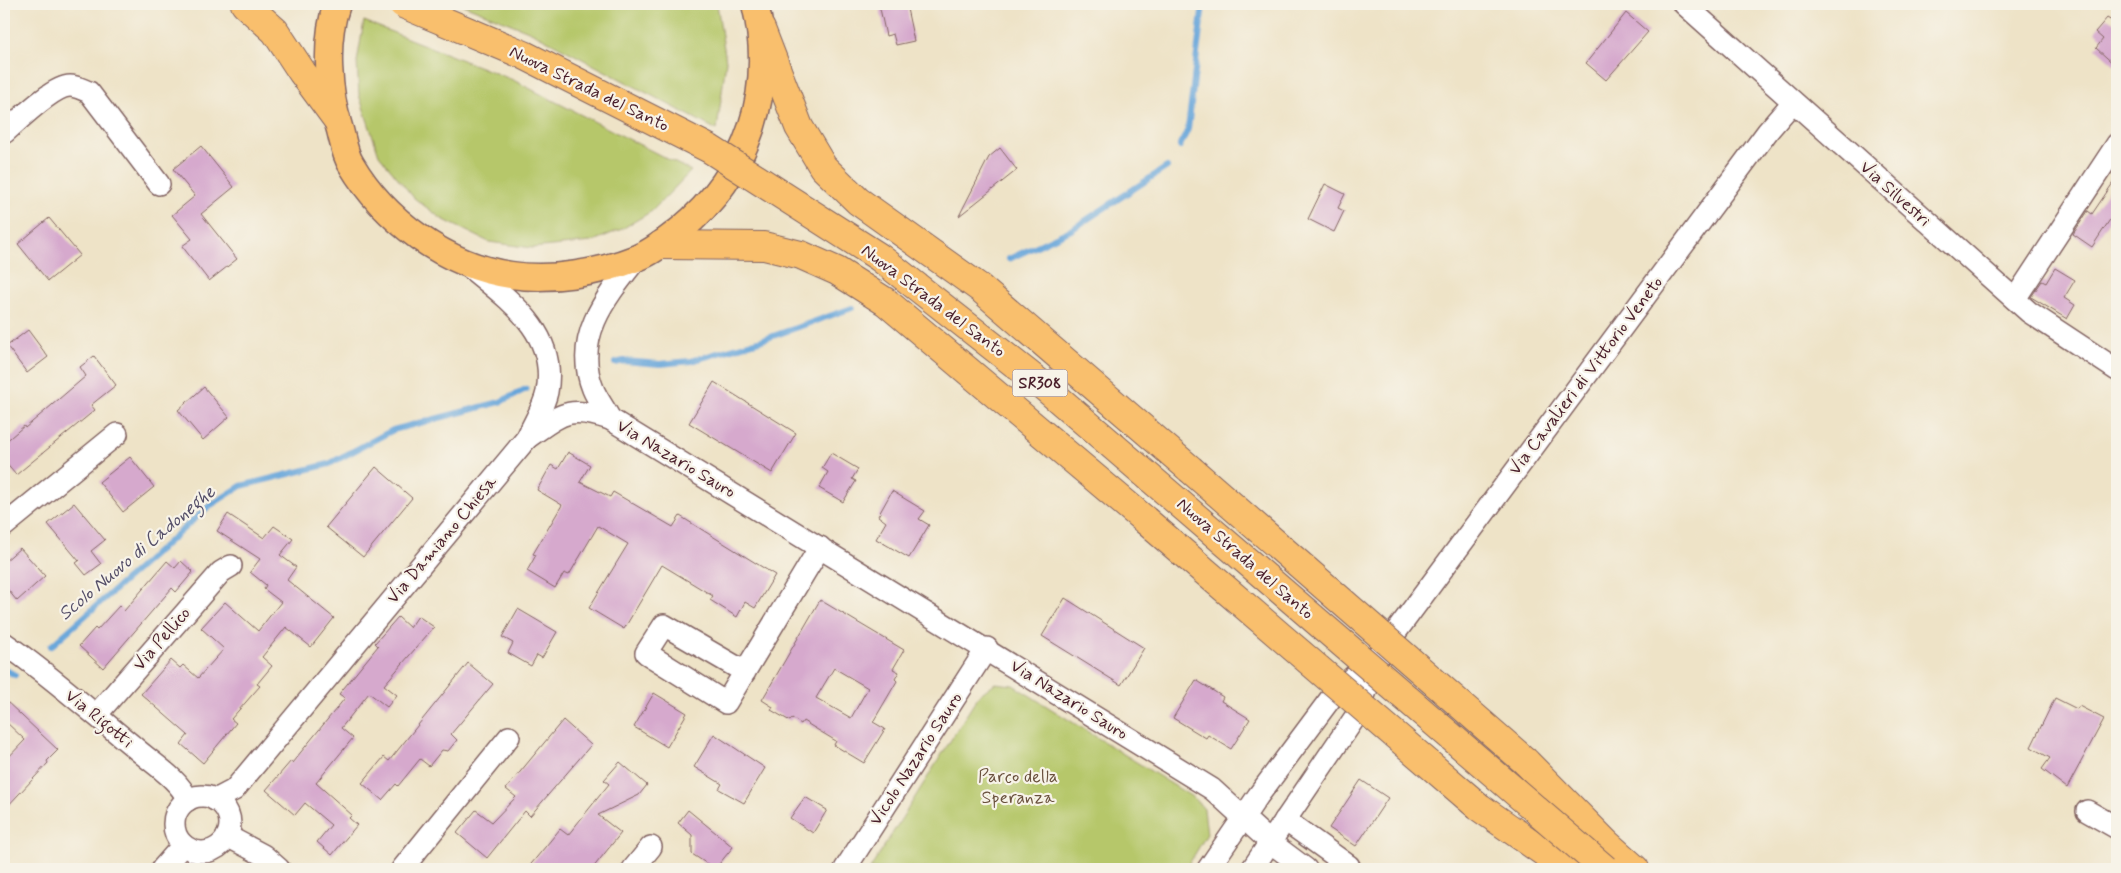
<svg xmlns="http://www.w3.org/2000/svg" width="2121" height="873" font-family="Mynerve,sans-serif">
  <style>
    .green { fill: #b6c76a; stroke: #80734a }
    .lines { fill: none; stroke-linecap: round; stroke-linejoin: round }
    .stream { stroke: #68a6da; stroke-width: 6 }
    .building { fill: #d6a9cd; fill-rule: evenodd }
    .minor-casing { stroke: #836462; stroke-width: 24 }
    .major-casing { stroke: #836462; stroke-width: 29 }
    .highway-casing { stroke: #836462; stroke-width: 30 }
    .minor { stroke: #fff; stroke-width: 21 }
    .major { stroke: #f9bf6d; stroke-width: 26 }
    .highway { stroke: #f9bf6d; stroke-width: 28 }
    .highway-bridge-casing { stroke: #836462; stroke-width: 30; stroke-linecap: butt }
    .highway-bridge { stroke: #f9bf6d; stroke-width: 28 }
    .labels { text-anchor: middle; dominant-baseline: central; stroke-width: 4.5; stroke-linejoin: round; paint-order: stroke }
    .shield { fill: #f7f3e8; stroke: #7e5f64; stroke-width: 1 }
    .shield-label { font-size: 16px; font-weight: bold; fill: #4a1f2b }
    .street-label { font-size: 18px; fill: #4a1f2b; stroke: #f7f3e8 }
    .park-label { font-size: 18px; fill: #6a513e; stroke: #f7f3e8 }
    .water-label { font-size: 19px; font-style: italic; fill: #544e68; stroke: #f7f3e8 }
  </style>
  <rect width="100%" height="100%" fill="#f7f3e8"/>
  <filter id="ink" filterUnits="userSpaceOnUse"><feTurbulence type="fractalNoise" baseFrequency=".02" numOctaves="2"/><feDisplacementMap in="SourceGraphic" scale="10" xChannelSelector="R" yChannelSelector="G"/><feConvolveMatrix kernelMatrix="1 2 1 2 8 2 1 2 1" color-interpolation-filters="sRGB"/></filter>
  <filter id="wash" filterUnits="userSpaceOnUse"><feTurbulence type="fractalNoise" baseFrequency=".0096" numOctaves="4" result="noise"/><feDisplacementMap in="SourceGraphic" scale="20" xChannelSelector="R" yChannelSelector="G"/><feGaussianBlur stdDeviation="1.12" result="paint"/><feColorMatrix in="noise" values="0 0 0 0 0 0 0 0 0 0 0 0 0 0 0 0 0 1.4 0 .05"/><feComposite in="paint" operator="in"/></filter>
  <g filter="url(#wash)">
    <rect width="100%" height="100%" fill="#eee3c7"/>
    <g class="green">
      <polygon points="461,4 717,4 726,61 717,130 531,32"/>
      <polygon points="364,21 513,80 691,171 652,211 622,229 591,242 532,248 489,242 442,219 414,198 379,155 359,95 357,62"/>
      <polygon points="995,683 1013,685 1194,798 1204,809 1207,834 1186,869 870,869 979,695"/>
    </g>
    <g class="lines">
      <g class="stream">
        <polyline points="1180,146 1188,129 1203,4"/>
        <polyline points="1009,259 1071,230 1167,167"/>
        <polyline points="615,363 624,361 660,364 691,361 759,341 852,308"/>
        <polyline points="51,646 208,507 241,486 329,464 393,430 500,402 526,389"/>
        <polyline points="4,669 15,675"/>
      </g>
    </g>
    <g id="blocks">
      <g class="building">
        <polygon points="879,4 906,4 914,41 896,45 893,34 886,36"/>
        <polygon points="1626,13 1648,32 1606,80 1586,63"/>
        <polygon points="2107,18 2117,24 2117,67 2096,48 2103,39 2095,32"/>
        <polygon points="201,146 234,187 201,214 237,259 209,281 182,246 192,239 172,215 195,196 173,169"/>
        <polygon points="1000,148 1017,170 959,216 989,157"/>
        <polygon points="2117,177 2117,209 2092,247 2073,234 2088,211 2092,214"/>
        <polygon points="1325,184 1345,194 1338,208 1344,211 1334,232 1308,219"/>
        <polygon points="49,218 80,255 48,281 18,244"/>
        <polygon points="2055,268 2075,280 2064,298 2075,305 2067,319 2031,297 2042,281 2046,283"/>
        <polygon points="28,330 48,357 27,373 7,346"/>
        <polygon points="94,356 116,385 91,405 95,410 16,475 4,461 4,443 24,426 25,428 86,376 80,367"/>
        <polygon points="714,382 796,433 772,473 689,423"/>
        <polygon points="204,387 229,417 203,440 178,410"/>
        <polygon points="568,452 590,465 580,482 610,497 613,492 673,527 680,516 775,575 755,608 745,602 737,617 710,600 713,596 662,565 624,629 589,608 628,544 598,526 569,575 564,573 555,588 527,571 536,555 533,554 562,505 537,490 551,465 558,469"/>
        <polygon points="831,453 858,469 852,479 856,481 843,502 819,488 828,472 822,468"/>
        <polygon points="130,457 154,487 123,512 99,482"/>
        <polygon points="376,467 412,498 363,557 326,527"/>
        <polygon points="892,491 925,511 919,519 929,525 909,558 876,539 886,522 878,516"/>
        <polygon points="74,503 105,540 91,551 101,564 86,575 76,563 80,560 79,561 48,524"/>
        <polygon points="228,514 264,538 274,526 293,539 280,555 296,567 287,580 334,618 311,647 286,627 262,657 272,666 257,684 260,686 231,719 236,723 203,763 181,744 188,735 141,694 171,660 180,668 183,665 198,678 224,649 201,628 225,602 258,631 281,602 264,589 266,585 250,572 260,559 217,531"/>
        <polygon points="20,548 45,576 17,601 4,585 4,562"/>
        <polygon points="167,561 175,568 181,561 193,572 176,592 172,588 103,668 79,646 95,628 97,630 119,606 124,611"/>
        <polygon points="1065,598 1144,648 1121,685 1042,636"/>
        <path d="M820,600L904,650L893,669L899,672L895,679L897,681L873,722L885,729L864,763L834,745L836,741L803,721L801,724L792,718L790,721L771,710L773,707L762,700ZM834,668L868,688L851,718L816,698Z"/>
        <polygon points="518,609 557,632 542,658 537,655 531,666 508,653 513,643 502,637"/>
        <polygon points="418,616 434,627 384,685 397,695 387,707 369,693 341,728 353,738 316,783 352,815 349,818 357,825 332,855 317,842 331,825 305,803 295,815 266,790 291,761 292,763 345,698 339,694 378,646 375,643 398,617 410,628"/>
        <polygon points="468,663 493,684 451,734 457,740 448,751 442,750 429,766 420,759 398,786 396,784 382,800 362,783 384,757 389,761"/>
        <polygon points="1196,680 1223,697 1221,701 1250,719 1231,749 1208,735 1206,738 1173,718"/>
        <polygon points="654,693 687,713 667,747 634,727"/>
        <polygon points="2055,698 2077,709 2079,706 2104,719 2067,788 2042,769 2050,758 2031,747"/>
        <polygon points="4,699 58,750 47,761 48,763 4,810 4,762 25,740 4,720"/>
        <polygon points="563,720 591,745 530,816 525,811 487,858 457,833 476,810 492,822 516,797 506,789"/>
        <polygon points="714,734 765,768 744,803 719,789 722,784 694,767"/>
        <polygon points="620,762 647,785 639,795 598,815 621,833 592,869 527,869 560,829 568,835 609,784 604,780"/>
        <polygon points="1361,780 1388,798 1356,846 1329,828"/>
        <polygon points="805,797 827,810 813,833 790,818"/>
        <polygon points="688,810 733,847 715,869 692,854 692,835 678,823"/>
      </g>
    </g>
  </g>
  <g filter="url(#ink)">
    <use href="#blocks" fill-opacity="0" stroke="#836462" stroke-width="1"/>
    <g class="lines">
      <g class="minor-casing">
        <g id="minor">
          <polyline points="1684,4 2029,312 2117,370"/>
          <path d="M4,133C18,121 53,86 70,86C77,86 83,90 89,92L159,184"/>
          <polyline points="2015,299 2117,144"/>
          <path d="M610,419C605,409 597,399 593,389C572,337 607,296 637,258"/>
          <path d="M527,438C562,414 567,405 610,419L1212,789L1270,842L1306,869"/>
          <polyline points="4,526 117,434"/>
          <path d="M4,643C49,674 91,712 134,747C152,763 178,778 188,800"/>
          <polyline points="745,672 664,625 646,653 726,703 820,547"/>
          <polyline points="96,715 221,572 231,566"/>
          <circle cx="202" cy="824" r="28"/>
          <path d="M215,800L234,790L527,438C533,424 544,407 547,392C558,332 509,300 468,266"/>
          <polyline points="2087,811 2117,828"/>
          <polyline points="1285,820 1349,866"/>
          <polyline points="227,836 263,855 279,869"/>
          <polyline points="162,869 183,845"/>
          <polyline points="402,869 509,737"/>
          <polyline points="633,869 651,847"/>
          <polyline points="845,869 987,648"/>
          <polyline points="1208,869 1258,796 1334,694 1381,652 1768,131 1793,102"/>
          <polyline points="1252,869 1358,713 1378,658"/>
        </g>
      </g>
      <g class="major-casing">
        <path id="major" d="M337,4C324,40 328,94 340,130C343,141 345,155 351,164C384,220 446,266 511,275C551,281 599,273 637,258C653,252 667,240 680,230C749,174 776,89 755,4"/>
      </g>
      <g class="highway-casing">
        <g id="highway">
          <polyline points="245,4 275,31 302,72 336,118"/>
          <polyline points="761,29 799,127 823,167 858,201 980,288 1190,469"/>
          <polyline points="661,245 764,246 801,255 837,271 886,302 1145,520"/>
          <polyline points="1525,761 1607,844 1635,869"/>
          <polyline points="1479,807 1568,869"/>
        </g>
      </g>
      <use href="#minor" class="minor"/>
      <use href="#major" class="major"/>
      <use href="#highway" class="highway"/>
      <g class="highway-bridge-casing">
        <g id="highway-bridge">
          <polyline points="403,4 524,55 710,149 879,257 1042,385 1605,869"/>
          <polyline points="1190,469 1525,761"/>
          <polyline points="1145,520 1479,807"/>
        </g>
      </g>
      <use href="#highway-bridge" class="highway-bridge"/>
    </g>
  </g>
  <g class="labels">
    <rect class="shield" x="1012.5" y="369.5" width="55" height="27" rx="4"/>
    <g class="shield-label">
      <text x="1040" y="383">SR308</text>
    </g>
    <g class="street-label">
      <text transform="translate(589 89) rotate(26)">Nuova Strada del Santo</text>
      <text transform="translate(1895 194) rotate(42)">Via Silvestri</text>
      <text transform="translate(933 301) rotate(37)">Nuova Strada del Santo</text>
      <text transform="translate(1586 376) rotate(-53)">Via Cavalieri di Vittorio Veneto</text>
      <text transform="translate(676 459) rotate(31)">Via Nazario Sauro</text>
      <text transform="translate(442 540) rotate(-50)">Via Damiano Chiesa</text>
      <text transform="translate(1245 559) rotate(41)">Nuova Strada del Santo</text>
      <text transform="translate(162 639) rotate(-49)">Via Pellico</text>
      <text transform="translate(1069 700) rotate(32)">Via Nazario Sauro</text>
      <text transform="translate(99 719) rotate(39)">Via Rigotti</text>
      <text transform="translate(916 759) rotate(-57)">Vicolo Nazario Sauro</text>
    </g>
    <g class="park-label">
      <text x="1018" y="777">Parco della<tspan x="1018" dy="21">Speranza</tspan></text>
    </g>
    <g class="water-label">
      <text transform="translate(137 553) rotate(-40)">Scolo Nuovo di Cadoneghe</text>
    </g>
  </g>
  <rect width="2121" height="873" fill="none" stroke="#f7f3e8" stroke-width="20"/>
</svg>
